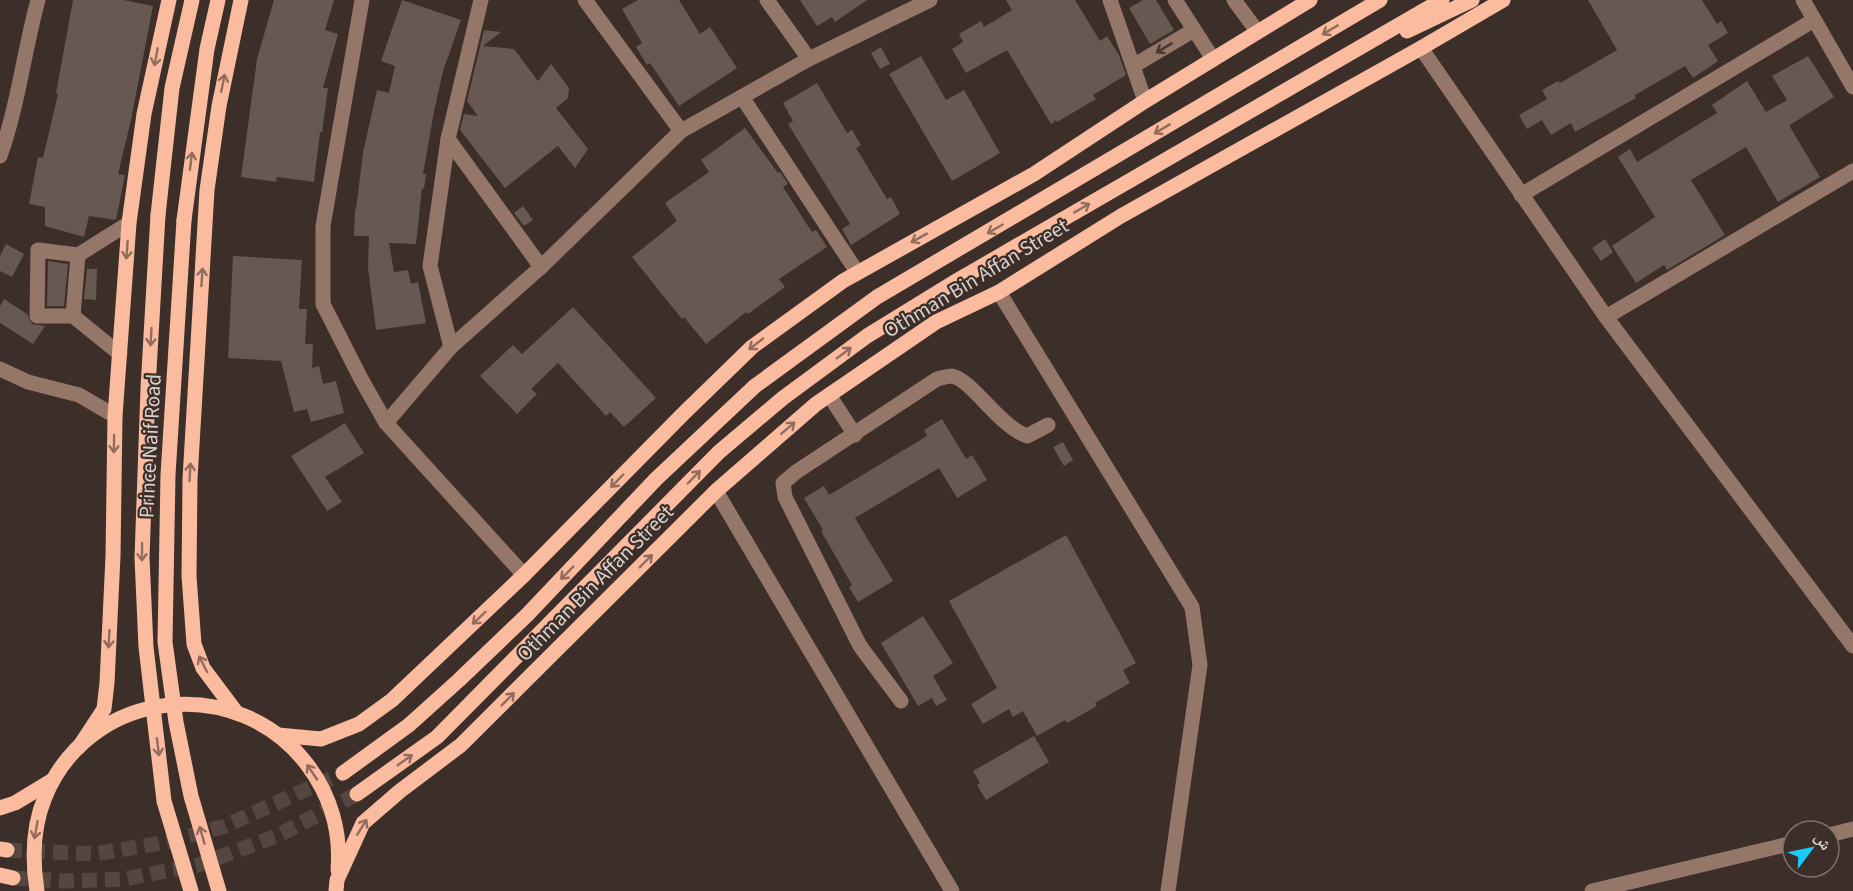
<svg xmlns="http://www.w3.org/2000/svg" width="1853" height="891" font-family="'Source Sans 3','Noto Naskh Arabic',sans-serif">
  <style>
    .building { fill: #675851 }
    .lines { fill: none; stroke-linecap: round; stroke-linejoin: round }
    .major-tunnel { stroke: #544741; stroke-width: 15; stroke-dasharray: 15 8; stroke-linecap: butt }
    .minor { stroke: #957769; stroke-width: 15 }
    .major { stroke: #fabb9f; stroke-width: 15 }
    .major-bridge { stroke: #fabb9f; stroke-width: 15 }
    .oneway { stroke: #926d5e }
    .oneway2 { stroke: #493932 }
    .labels { text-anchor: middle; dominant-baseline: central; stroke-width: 4.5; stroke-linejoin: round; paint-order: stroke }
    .street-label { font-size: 21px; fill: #dbd2ce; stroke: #3c2e28 }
  </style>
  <rect width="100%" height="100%" fill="#3c2e28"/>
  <g class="building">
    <polygon points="73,0 124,0 153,6 131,120 118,174 125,175 116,220 89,216 84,237 45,226 45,207 29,204 38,157 43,158 58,94 56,93"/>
    <polygon points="274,0 334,0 325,30 338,34 323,88 328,88 322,132 320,132 314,182 277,177 276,182 241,177 257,59"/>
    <polygon points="402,0 461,20 443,71 434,112 423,174 426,174 424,189 422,188 416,244 389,243 394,272 408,270 411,284 418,282 426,323 376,330 368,268 369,236 354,236 355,209 356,209 363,153 377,90 389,93 395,66 381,61"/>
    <polygon points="638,0 679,0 700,34 710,27 737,68 679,106 650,63 647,65 636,47 642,43 622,9"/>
    <polygon points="800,0 867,0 835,22 832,17 817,26"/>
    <polygon points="1006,0 1075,0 1100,41 1107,36 1119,55 1126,75 1093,95 1096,99 1057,122 1056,120 1051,124 1007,50 966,73 952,49 963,42 959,34 981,21 984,27 1012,10"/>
    <polygon points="1143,0 1156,0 1174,30 1150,44 1129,8"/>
    <polygon points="1588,0 1702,0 1717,24 1721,21 1728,33 1708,45 1718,61 1693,78 1685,66 1635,95 1636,98 1575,132 1571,123 1551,135 1542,120 1527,129 1519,115 1547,99 1542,90 1558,81 1560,83 1617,50"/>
    <polygon points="484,30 501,32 483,46 514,49 538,81 551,64 569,88 568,98 556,108 588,149 575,168 558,146 505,188 460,130 464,114 478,116 467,101"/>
    <polygon points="881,47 890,64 880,69 871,53"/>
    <polygon points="921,56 946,100 964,90 1000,153 952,181 889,74"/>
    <polygon points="1808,56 1834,97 1790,125 1790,127 1820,177 1778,202 1746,147 1691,180 1725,235 1667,270 1664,265 1636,283 1612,246 1655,217 1618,157 1630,149 1637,162 1717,113 1712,105 1747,81 1766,112 1787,100 1772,76"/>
    <polygon points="817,83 847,133 852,130 861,145 856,148 887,199 891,197 900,214 851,245 842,229 850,224 788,124 793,121 783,103"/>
    <polygon points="745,128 778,173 780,172 788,184 783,187 812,232 816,230 827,247 779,279 785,287 748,314 746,312 706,344 684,317 682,319 632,257 677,221 665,203 709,172 701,160"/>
    <polygon points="523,206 533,220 524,226 514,213"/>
    <polygon points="1605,239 1613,252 1601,261 1592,248"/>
    <polygon points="6,244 24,254 12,277 0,271 0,256"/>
    <polygon points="233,256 302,260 299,309 307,309 305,344 313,344 312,368 319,366 323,384 336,381 344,413 311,422 307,409 294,412 281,361 228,358"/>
    <polygon points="48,261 68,264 64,306 47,306"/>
    <polygon points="87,269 97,269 96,300 84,299"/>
    <polygon points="4,299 27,314 32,324 45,326 33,344 0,323 0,306"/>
    <polygon points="573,307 656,398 624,427 610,412 606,416 558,363 531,389 537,394 517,414 480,376 513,345 522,354"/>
    <polygon points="942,419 966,459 972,455 987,480 957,498 939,468 855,518 893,581 858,602 849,587 852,585 821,531 823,530 804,498 824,486 829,495 927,436 924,430"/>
    <polygon points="345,423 364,453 325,477 342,502 327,511 291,456"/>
    <polygon points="1063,442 1073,460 1064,466 1053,447"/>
    <polygon points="1066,535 1136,663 1123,670 1130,683 1095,703 1097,706 1067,723 1065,720 1037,736 1023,711 1013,717 1009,709 983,724 971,704 997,688 949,601"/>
    <polygon points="923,616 953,663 933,676 947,700 936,706 932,698 918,706 881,643"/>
    <polygon points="1034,736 1049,762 986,800 977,785 980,783 973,771"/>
  </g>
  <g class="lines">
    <g class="major-tunnel">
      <polyline points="7,850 95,854 167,842 225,826 343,773"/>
      <polyline points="13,878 65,881 124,879 198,865 277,836 357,794"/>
    </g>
    <g class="minor">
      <polyline points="362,0 323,226 323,304 360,377 386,423 524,575"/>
      <polyline points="585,0 681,131"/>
      <polyline points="767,0 809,59"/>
      <polyline points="1110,0 1145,101"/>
      <polyline points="1175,0 1213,59"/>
      <polyline points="1234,0 1257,31"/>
      <polyline points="1803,0 1853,87"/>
      <polyline points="1421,48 1606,317 1853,646"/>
      <polyline points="1133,66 1194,30"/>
      <polyline points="742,97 857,272"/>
      <polyline points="448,139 541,267"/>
      <path d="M0,156C18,106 24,51 38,0"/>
      <polyline points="1521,195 1814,20"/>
      <polyline points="999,292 1192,607 1200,665 1168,891"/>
      <polyline points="73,316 78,255"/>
      <polyline points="1606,317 1853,171"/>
      <polyline points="451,347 430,266 448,139 481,0"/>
      <polyline points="120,354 73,316 37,316 38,250 78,255 129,223"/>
      <polyline points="0,369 28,382 79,395 115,416"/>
      <polyline points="829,395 855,435"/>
      <polyline points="386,423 451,347 541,267 681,131 809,59 930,0"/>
      <polyline points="716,491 952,891"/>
      <path d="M901,701L860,646L785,497L783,483L796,472L937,379C941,378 948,376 952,376C972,380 999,426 1027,436L1048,425"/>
      <polyline points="1829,835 1853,829"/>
      <polyline points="1592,891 1793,843"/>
    </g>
    <g class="major">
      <polyline points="1407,31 1472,0"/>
      <polyline points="158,215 172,88 192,0"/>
      <polyline points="184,220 207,49 218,0"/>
      <polyline points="236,712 203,668 194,644 189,576 190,479 207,190 219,106 241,0"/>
      <polyline points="278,735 321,739 359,724 392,700 524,575 684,413 752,347 843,281 1034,174 1145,101 1310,0"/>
      <polyline points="79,747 104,709 107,683 113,556 115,416 129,223 144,114 169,0"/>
      <polyline points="343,773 409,725 459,680 527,615 656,479 755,386 877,297 1380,0"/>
      <polyline points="357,794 437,737 719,452 783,398 867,336 958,280 1442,0"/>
      <polyline points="0,808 15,803 53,780"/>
      <polyline points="0,849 7,850"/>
      <polyline points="0,875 13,878"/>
      <path d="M37,891C32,859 32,828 45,797C90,687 240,672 309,767C331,797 341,833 338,870"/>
      <polyline points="336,891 337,880 363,823 400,791 461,745 716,491 816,404 936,322 999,292 1121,216 1421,48 1503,0"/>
    </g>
    <g class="major-bridge">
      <polyline points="158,215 148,388 142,558 146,647 164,801 191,891"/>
      <polyline points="184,220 168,475 165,642 176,722 191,796 219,891"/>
    </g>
  </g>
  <defs><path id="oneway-shaft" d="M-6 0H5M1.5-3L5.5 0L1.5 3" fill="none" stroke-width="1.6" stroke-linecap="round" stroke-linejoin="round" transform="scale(1.5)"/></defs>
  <g class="oneway">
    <use href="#oneway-shaft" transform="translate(1330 30) rotate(149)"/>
    <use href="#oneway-shaft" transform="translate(156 57) rotate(101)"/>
    <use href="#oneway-shaft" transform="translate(223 83) rotate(-78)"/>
    <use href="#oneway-shaft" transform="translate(1162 129) rotate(149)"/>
    <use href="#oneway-shaft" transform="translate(191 161) rotate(-83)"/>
    <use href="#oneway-shaft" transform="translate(1082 208) rotate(-30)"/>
    <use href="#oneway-shaft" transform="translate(995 229) rotate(150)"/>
    <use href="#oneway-shaft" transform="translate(919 238) rotate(151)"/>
    <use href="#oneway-shaft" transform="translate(127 250) rotate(94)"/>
    <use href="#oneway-shaft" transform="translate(202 277) rotate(-86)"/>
    <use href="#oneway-shaft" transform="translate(151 337) rotate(93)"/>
    <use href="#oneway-shaft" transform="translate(756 344) rotate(142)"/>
    <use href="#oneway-shaft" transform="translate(844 353) rotate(-37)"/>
    <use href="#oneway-shaft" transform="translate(788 428) rotate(-41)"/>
    <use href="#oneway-shaft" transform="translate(114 444) rotate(91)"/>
    <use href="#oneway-shaft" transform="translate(190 472) rotate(-87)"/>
    <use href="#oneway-shaft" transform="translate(694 477) rotate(-46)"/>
    <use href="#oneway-shaft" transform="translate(617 481) rotate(134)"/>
    <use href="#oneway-shaft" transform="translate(142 552) rotate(91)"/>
    <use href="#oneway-shaft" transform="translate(646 561) rotate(-45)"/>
    <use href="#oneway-shaft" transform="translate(567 573) rotate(134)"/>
    <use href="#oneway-shaft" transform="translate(479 618) rotate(137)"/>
    <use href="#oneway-shaft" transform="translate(109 639) rotate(93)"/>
    <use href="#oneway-shaft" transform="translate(203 664) rotate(-117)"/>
    <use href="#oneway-shaft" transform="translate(508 699) rotate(-45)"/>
    <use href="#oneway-shaft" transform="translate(158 747) rotate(83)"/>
    <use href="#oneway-shaft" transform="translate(405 760) rotate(-35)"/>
    <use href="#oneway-shaft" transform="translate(312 772) rotate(-124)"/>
    <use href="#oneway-shaft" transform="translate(362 827) rotate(-58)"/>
    <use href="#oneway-shaft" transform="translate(36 830) rotate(100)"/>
    <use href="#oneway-shaft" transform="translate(202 835) rotate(-106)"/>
  </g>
  <use class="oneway2" href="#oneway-shaft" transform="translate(1164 48) rotate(149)"/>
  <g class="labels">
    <g class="street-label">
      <text transform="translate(976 278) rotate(-31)">Othman Bin Affan Street</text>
      <text transform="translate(150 446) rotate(-87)">Prince Naif Road</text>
      <text transform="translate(595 583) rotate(-45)">Othman Bin Affan Street</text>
    </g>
  </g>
  <g transform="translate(1811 849) rotate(58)"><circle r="28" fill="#3c2e28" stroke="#7c706a" stroke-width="1.5"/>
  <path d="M0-4.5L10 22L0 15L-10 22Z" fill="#1cc9fc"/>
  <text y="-9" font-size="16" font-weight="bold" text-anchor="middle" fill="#dbd2ce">ش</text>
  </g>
</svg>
